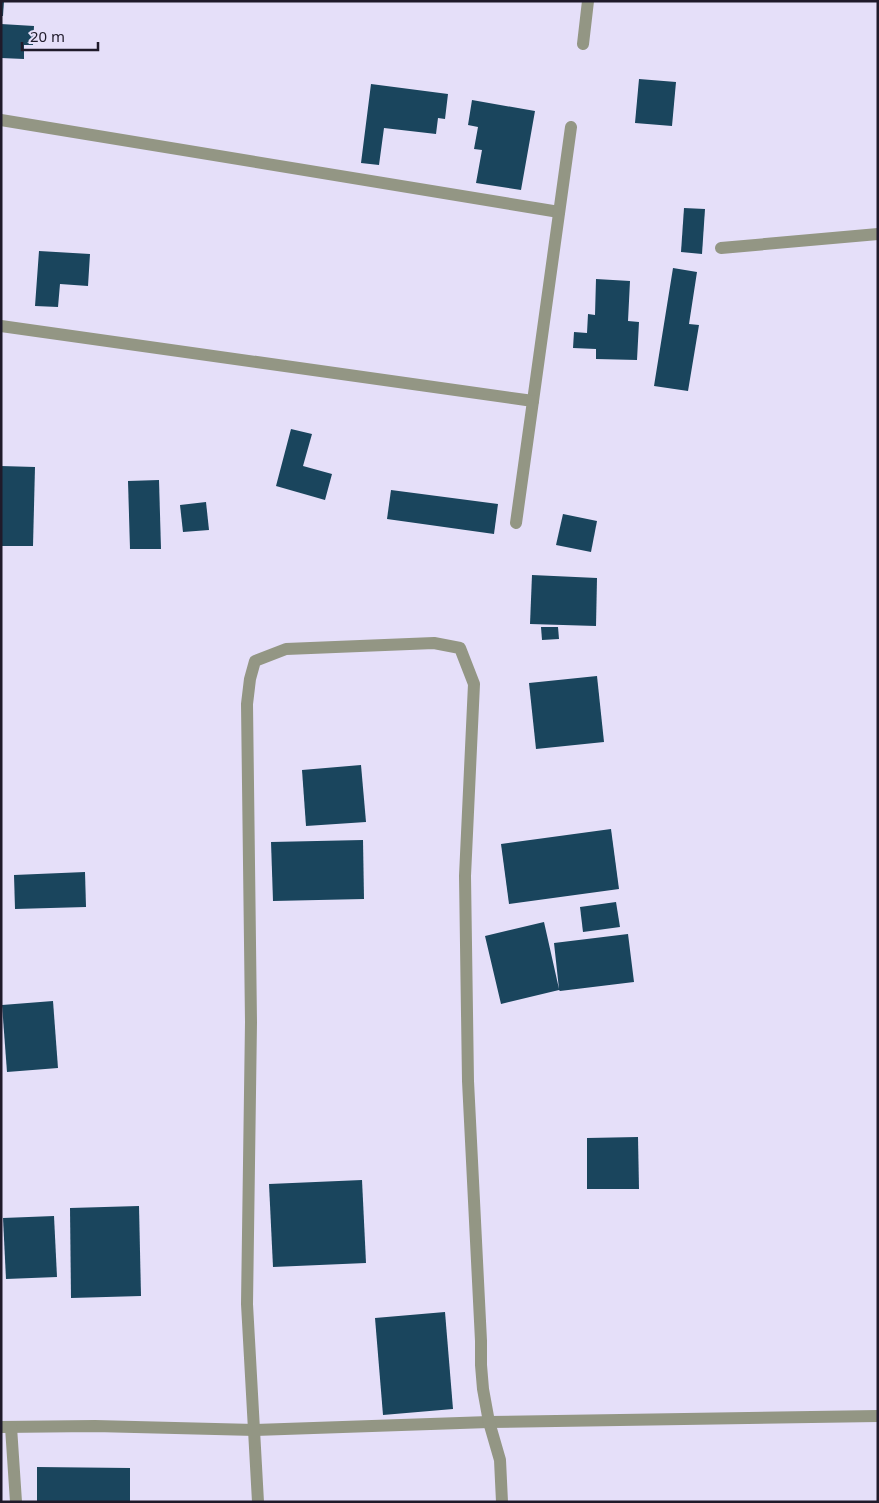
<svg xmlns="http://www.w3.org/2000/svg" width="879" height="1503" font-family="'Noto Sans',sans-serif">
  <style>
    .building { fill: #1a455d }
    .lines { fill: none; stroke-linecap: round; stroke-linejoin: round }
    .minor { stroke: #939684; stroke-width: 12 }
  </style>
  <rect width="100%" height="100%" fill="#e5dff9"/>
  <g class="building">
    <polygon points="1,1 4,1 3,16 1,16"/>
    <polygon points="1,24 34,26 33,45 24,45 24,59 1,58"/>
    <polygon points="639,79 676,82 672,126 635,123"/>
    <polygon points="371,84 448,94 445,119 438,118 436,134 384,128 379,165 361,163"/>
    <polygon points="472,100 535,111 521,190 476,183 482,150 474,149 478,127 468,125"/>
    <polygon points="684,208 705,209 702,254 681,252"/>
    <polygon points="39,251 90,254 88,286 60,284 58,307 35,306"/>
    <polygon points="673,268 697,272 689,324 699,325 688,391 654,386"/>
    <polygon points="596,279 630,281 628,321 639,322 637,360 596,359 596,349 573,348 574,332 587,333 588,314 595,315"/>
    <polygon points="291,429 312,434 303,466 332,474 325,500 276,486"/>
    <polygon points="1,466 35,467 33,546 1,546"/>
    <polygon points="159,480 161,549 130,549 128,481"/>
    <polygon points="391,490 498,504 494,534 387,519"/>
    <polygon points="206,502 209,530 183,532 180,505"/>
    <polygon points="563,514 597,521 591,552 556,545"/>
    <polygon points="532,575 597,578 596,626 530,624"/>
    <polygon points="541,627 558,627 559,639 542,640"/>
    <polygon points="597,676 604,742 536,749 529,683"/>
    <polygon points="361,765 366,822 306,826 302,770"/>
    <polygon points="611,829 619,889 509,904 501,844"/>
    <polygon points="363,840 364,899 273,901 271,842"/>
    <polygon points="85,872 86,907 15,909 14,875"/>
    <polygon points="616,902 620,927 583,932 580,907"/>
    <polygon points="544,922 559,989 554,943 628,934 634,982 560,991 559,990 501,1004 485,936"/>
    <polygon points="53,1001 58,1068 7,1072 2,1005"/>
    <polygon points="638,1137 639,1189 587,1189 587,1138"/>
    <polygon points="362,1180 366,1263 273,1267 269,1184"/>
    <polygon points="139,1206 141,1296 71,1298 70,1208"/>
    <polygon points="54,1216 57,1277 6,1279 3,1218"/>
    <polygon points="445,1312 453,1409 383,1415 375,1318"/>
    <polygon points="37,1467 130,1468 130,1502 37,1502"/>
  </g>
  <g class="lines">
    <g class="minor">
      <polyline points="583,44 588,1"/>
      <polyline points="1,120 559,212"/>
      <polyline points="721,248 878,234"/>
      <polyline points="1,326 533,401 571,127"/>
      <polyline points="516,523 533,401"/>
      <polyline points="1,1427 95,1426 255,1430 489,1422 878,1416"/>
      <polyline points="11,1427 16,1502"/>
      <polyline points="258,1502 247,1304 251,1022 247,704 250,679 255,661 286,649 434,643 460,648 474,684 465,876 468,1081 481,1341 481,1365 483,1389 489,1422 500,1460 502,1502"/>
    </g>
  </g>
  <rect width="879" height="1503" fill="none" stroke="#1f1a2a" stroke-width="5"/>
  <path d="M22 42v8h76v-8" fill="none" stroke="#1f1a2a" stroke-width="2.5"/>
  <text x="30" y="42" font-size="15" fill="#1f1a2a" stroke="#e5dff9" stroke-width="4" paint-order="stroke">20 m</text>
</svg>
